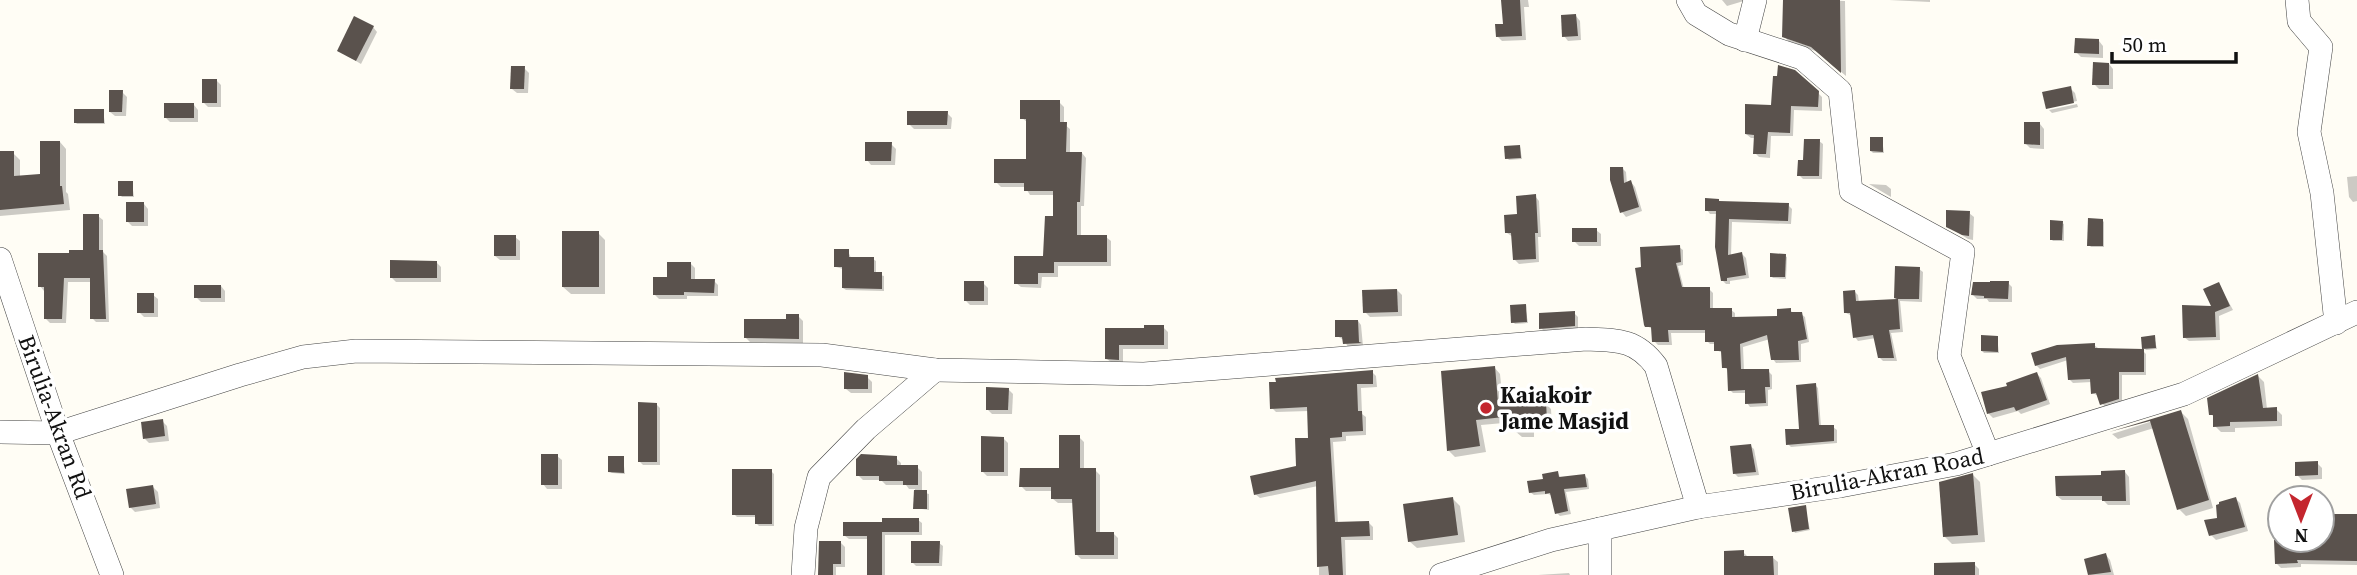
<svg xmlns="http://www.w3.org/2000/svg" width="2357" height="575" font-family="'Source Serif 4',serif">
  <style>
    .shadow { fill: #0003 }
    .building { fill: #5a524d }
    .lines { fill: none; stroke-linecap: round; stroke-linejoin: round }
    .minor-casing { stroke: #444; stroke-width: 24 }
    .minor { stroke: #fff; stroke-width: 23 }
    .poi-dot { fill: #c4262e; stroke: #fff; stroke-width: 2.5 }
    .labels { text-anchor: middle; dominant-baseline: central; stroke-width: 7; stroke-linejoin: round; paint-order: stroke }
    .poi-label { font-size: 23px; font-weight: bold; fill: #111; stroke: #fff; text-anchor: start }
    .street-label { font-size: 23px; fill: #111; stroke: #fff }
  </style>
  <rect width="100%" height="100%" fill="#fffdf5"/>
  <g class="shadow">
    <polygon points="1503,0 1528,0 1529,7 1524,7 1526,40 1502,41 1498,37 1505,26"/>
    <polygon points="1747,0 1727,6 1722,0"/>
    <polygon points="1818,0 1845,1 1846,76 1818,52 1789,42 1784,36"/>
    <polygon points="1889,0 1930,0 1930,2"/>
    <polygon points="1576,16 1580,21 1581,40 1568,41 1564,36"/>
    <polygon points="373,27 377,32 361,64 339,51"/>
    <polygon points="2099,41 2103,46 2103,58 2081,57 2076,52"/>
    <polygon points="2109,64 2113,69 2113,89 2099,89 2094,84"/>
    <polygon points="524,68 529,73 528,93 517,93 512,89"/>
    <polygon points="216,80 221,85 221,107 208,107 203,102"/>
    <polygon points="2070,88 2075,93 2077,101 2047,108 2044,93"/>
    <polygon points="122,92 127,97 126,116 115,116 110,112"/>
    <polygon points="1817,92 1822,97 1822,111 1794,110 1793,136 1771,136 1770,158 1759,157 1755,153 1755,138 1751,138 1746,134 1773,106"/>
    <polygon points="1059,102 1064,107 1064,124 1070,129 1070,153 1082,153 1086,158 1084,206 1081,206 1081,237 1106,237 1111,241 1111,266 1058,266 1058,277 1042,277 1041,288 1021,287 1016,283 1045,258 1055,218 1055,195 1030,195 1025,187 1001,187 996,182 1028,160 1027,122 1022,118"/>
    <polygon points="2077,104 2078,107 2052,113 2049,110"/>
    <polygon points="194,105 198,110 198,122 170,122 165,117"/>
    <polygon points="103,110 105,124 77,124 75,122"/>
    <polygon points="947,113 952,118 951,129 914,129 909,124"/>
    <polygon points="2040,124 2044,129 2044,149 2030,148 2025,143"/>
    <polygon points="1882,139 1884,153 1873,153 1871,151"/>
    <polygon points="1819,141 1823,144 1822,179 1803,179 1799,175"/>
    <polygon points="60,142 66,149 66,192 68,194 70,210 0,216 0,153 13,153 20,160 20,177 42,175"/>
    <polygon points="891,144 896,149 895,165 871,165 867,160"/>
    <polygon points="1520,147 1522,159 1509,160 1507,158"/>
    <polygon points="1622,168 1626,172 1627,184 1631,182 1635,187 1642,211 1626,217 1622,212"/>
    <polygon points="2357,176 2357,201 2353,202 2349,197 2347,177"/>
    <polygon points="132,183 134,197 122,197 120,195"/>
    <polygon points="1869,184 1886,185 1891,189 1891,197"/>
    <polygon points="1535,196 1539,201 1541,237 1538,237 1539,262 1519,264 1514,259 1513,237 1507,233"/>
    <polygon points="1718,200 1721,202 1788,205 1792,209 1791,224 1732,222 1731,256 1742,254 1746,258 1749,278 1730,281 1730,284 1726,284 1723,281 1718,214 1710,214 1707,210"/>
    <polygon points="144,204 148,209 148,226 132,226 127,221"/>
    <polygon points="1969,213 1974,217 1973,240 1968,239 1948,226"/>
    <polygon points="98,216 103,220 103,252 107,256 109,322 96,322 92,318 92,282 68,282 66,323 50,323 46,319 44,291 40,286 70,255 85,252"/>
    <polygon points="2102,220 2104,222 2104,247 2091,247 2089,245"/>
    <polygon points="2062,223 2064,224 2064,241 2053,241 2051,239"/>
    <polygon points="1596,230 1601,234 1601,246 1579,246 1574,241"/>
    <polygon points="598,233 605,240 605,294 571,294 563,287"/>
    <polygon points="515,237 520,241 520,260 500,260 495,256"/>
    <polygon points="1679,247 1683,250 1683,265 1678,266 1684,289 1709,289 1713,293 1713,310 1731,310 1735,313 1735,319 1779,317 1790,310 1794,314 1801,314 1805,317 1809,342 1801,344 1801,362 1776,363 1773,359 1770,339 1743,347 1744,371 1768,371 1772,375 1772,389 1768,390 1768,406 1750,407 1747,403 1747,393 1733,393 1730,390 1729,371 1724,367 1723,353 1716,350 1716,344 1710,344 1707,341 1707,333 1671,333 1672,345 1658,345 1655,342 1654,330 1647,326"/>
    <polygon points="848,251 851,258 873,259 876,261 876,274 884,276 884,291 846,290 843,288 843,269 836,267"/>
    <polygon points="1785,256 1787,257 1786,279 1773,278 1771,276"/>
    <polygon points="436,262 441,267 441,282 396,282 392,278"/>
    <polygon points="691,264 695,268 695,281 714,281 718,285 718,296 687,296 687,299 659,299 655,295 669,279"/>
    <polygon points="1919,269 1923,272 1922,302 1900,301 1903,332 1891,333 1897,361 1883,361 1879,357 1876,338 1858,341 1855,337 1852,316 1846,313 1855,292 1858,295 1859,303 1898,300 1896,298"/>
    <polygon points="983,283 988,288 988,305 970,305 965,300"/>
    <polygon points="2008,283 2012,287 2012,302 1989,302 1987,299 1977,299 1973,295"/>
    <polygon points="2219,284 2233,310 2219,316 2220,340 2189,341 2184,337 2214,308"/>
    <polygon points="221,286 225,291 225,302 201,302 196,297"/>
    <polygon points="1397,290 1402,295 1402,316 1370,317 1365,312"/>
    <polygon points="153,295 158,299 158,317 144,317 139,312"/>
    <polygon points="1525,306 1528,323 1515,324 1513,322"/>
    <polygon points="1574,313 1578,317 1578,329 1544,331 1541,328"/>
    <polygon points="798,316 803,321 803,343 750,342 746,338"/>
    <polygon points="1358,321 1361,325 1363,346 1348,347 1344,340 1337,336"/>
    <polygon points="1163,327 1168,332 1168,349 1123,349 1123,364 1112,363 1107,359 1107,330 1145,330"/>
    <polygon points="1997,337 1999,353 1984,353 1982,351"/>
    <polygon points="2154,337 2157,349 2146,350 2144,348"/>
    <polygon points="2094,345 2098,348 2143,351 2146,354 2146,375 2122,375 2122,402 2105,408 2099,396 2092,393 2092,382 2073,383 2069,379 2068,360 2040,369 2036,365"/>
    <polygon points="1494,367 1500,374 1503,404 1545,403 1551,409 1552,427 1534,428 1534,437 1522,437 1515,431 1515,422 1481,425 1486,452 1455,457 1449,451"/>
    <polygon points="1372,372 1376,376 1377,387 1361,388 1362,414 1366,417 1366,435 1346,436 1346,441 1333,442 1338,523 1369,523 1373,527 1373,540 1345,540 1346,575 1319,575 1318,486 1260,498 1255,494 1297,468 1310,440 1309,411 1276,412 1272,408"/>
    <polygon points="2037,374 2041,378 2050,404 2021,414 2018,411 1993,418 1989,414 1983,393 2009,387"/>
    <polygon points="2258,376 2264,382 2267,409 2276,409 2282,415 2282,426 2235,428 2235,432 2221,432 2215,426 2215,418 2211,414"/>
    <polygon points="867,377 872,382 872,393 851,393 846,389"/>
    <polygon points="1815,385 1818,388 1821,427 1833,427 1837,430 1837,443 1791,447 1788,444 1801,430"/>
    <polygon points="1008,389 1013,394 1012,414 992,414 987,409"/>
    <polygon points="656,404 660,408 660,465 643,465 639,461"/>
    <polygon points="2181,412 2188,419 2213,508 2186,516 2179,509 2154,428 2118,439 2112,434"/>
    <polygon points="162,421 167,426 169,441 149,443 145,439"/>
    <polygon points="1079,437 1084,442 1084,470 1095,470 1100,475 1100,533 1113,533 1118,538 1118,559 1081,559 1077,555 1074,503 1058,503 1053,499 1053,491 1026,491 1021,486 1060,470"/>
    <polygon points="1003,438 1008,443 1008,476 987,476 983,472"/>
    <polygon points="1750,446 1754,449 1759,475 1738,477 1735,474"/>
    <polygon points="557,456 562,460 562,489 547,489 543,484"/>
    <polygon points="623,458 625,474 612,473 610,472"/>
    <polygon points="896,458 901,463 901,467 917,467 922,472 922,492 929,494 929,510 915,508 915,489 909,489 906,485 886,485 881,480 863,480 858,475"/>
    <polygon points="2317,463 2322,468 2322,479 2302,480 2297,475"/>
    <polygon points="771,471 774,474 774,526 759,526 756,523 757,517 737,517 734,514"/>
    <polygon points="2125,472 2129,477 2130,505 2108,505 2103,500 2062,500 2057,496"/>
    <polygon points="1558,473 1561,479 1585,476 1588,479 1589,489 1566,492 1571,514 1560,516 1557,513 1553,496 1548,494 1534,495 1530,492"/>
    <polygon points="1973,475 1980,482 1985,542 1952,544 1944,536"/>
    <polygon points="153,487 158,492 160,508 135,512 130,507"/>
    <polygon points="1453,499 1460,506 1465,542 1417,548 1409,541"/>
    <polygon points="2236,499 2240,503 2248,531 2216,540 2211,535 2219,519"/>
    <polygon points="1805,507 1810,530 1795,533 1794,531"/>
    <polygon points="2322,516 2357,516 2357,565 2301,564 2301,567 2281,568 2276,563 2275,539 2322,540"/>
    <polygon points="918,520 922,523 922,535 885,535 885,575 869,575 869,539 849,539 845,536 884,524"/>
    <polygon points="841,543 845,547 845,567 836,567 836,575 819,575"/>
    <polygon points="939,543 943,546 942,566 916,566 913,563"/>
    <polygon points="1743,552 1748,557 1773,558 1778,562 1778,575 1726,575"/>
    <polygon points="2106,555 2110,560 2114,575 2090,575 2086,560"/>
    <polygon points="1974,564 1979,569 1979,575 1944,575"/>
    <polygon points="1569,573 1570,575 1538,575"/>
  </g>
  <g class="building">
    <polygon points="1501,0 1520,0 1522,36 1496,37 1495,24 1503,24"/>
    <polygon points="1783,0 1840,0 1841,73 1811,47 1782,37"/>
    <polygon points="1576,14 1578,36 1562,37 1561,15"/>
    <polygon points="354,16 374,26 356,61 337,51"/>
    <polygon points="2075,38 2099,39 2099,54 2074,53"/>
    <polygon points="2093,62 2109,63 2109,85 2092,85"/>
    <polygon points="1778,65 1795,70 1819,91 1818,107 1791,106 1790,133 1768,132 1766,154 1753,154 1754,135 1745,134 1745,104 1771,105 1773,76 1777,76"/>
    <polygon points="511,66 525,66 524,89 510,89"/>
    <rect x="202" y="79" width="15" height="24"/>
    <polygon points="2071,86 2074,103 2046,109 2042,92"/>
    <polygon points="109,90 123,90 122,112 109,112"/>
    <polygon points="1020,100 1060,100 1060,122 1067,122 1066,152 1082,152 1080,202 1077,202 1077,235 1107,235 1107,262 1054,262 1054,273 1038,273 1038,284 1014,284 1014,256 1043,256 1045,216 1053,216 1053,191 1024,191 1024,183 994,183 994,159 1026,159 1026,119 1020,119"/>
    <rect x="164" y="103" width="30" height="15"/>
    <rect x="74" y="109" width="30" height="14"/>
    <polygon points="907,111 948,111 947,125 907,125"/>
    <polygon points="2024,122 2040,122 2040,145 2024,144"/>
    <polygon points="1870,137 1883,137 1883,152 1870,151"/>
    <polygon points="1804,139 1820,139 1819,176 1797,176 1798,160 1803,160"/>
    <polygon points="40,141 60,141 60,186 62,186 64,204 0,210 0,151 14,151 14,176 40,174"/>
    <polygon points="865,142 892,142 891,161 865,161"/>
    <polygon points="1520,145 1521,158 1505,159 1504,146"/>
    <polygon points="1610,167 1623,167 1624,183 1631,180 1639,207 1620,213 1610,180"/>
    <rect x="118" y="181" width="15" height="15"/>
    <polygon points="1536,194 1538,233 1535,233 1536,259 1513,260 1511,233 1505,233 1504,215 1517,214 1516,196"/>
    <polygon points="1705,198 1719,199 1719,201 1789,203 1788,221 1729,219 1728,255 1742,252 1746,275 1727,278 1727,281 1721,281 1715,247 1716,211 1705,211"/>
    <rect x="126" y="202" width="18" height="20"/>
    <polygon points="1946,210 1970,211 1969,236 1962,235 1946,227"/>
    <polygon points="83,214 99,214 99,250 103,250 106,319 90,319 90,278 64,278 62,319 44,319 44,287 38,287 38,253 69,253 69,250 83,250"/>
    <polygon points="2088,218 2103,219 2103,246 2087,246"/>
    <polygon points="2050,220 2063,221 2062,240 2050,240"/>
    <rect x="1572" y="228" width="25" height="14"/>
    <rect x="562" y="231" width="37" height="56"/>
    <rect x="494" y="235" width="22" height="21"/>
    <polygon points="1680,245 1681,262 1676,263 1682,287 1710,287 1710,308 1732,308 1732,317 1777,316 1777,309 1791,308 1791,312 1802,312 1807,339 1798,341 1799,360 1771,360 1767,335 1740,344 1741,369 1769,369 1770,387 1765,387 1766,403 1745,404 1745,390 1728,391 1727,368 1722,368 1721,351 1714,351 1714,342 1705,342 1705,330 1668,330 1669,342 1652,342 1651,327 1645,327 1644,325 1635,268 1641,267 1640,247"/>
    <polygon points="834,249 849,249 849,257 874,257 874,272 882,272 882,289 842,288 842,267 834,267"/>
    <polygon points="1770,253 1786,254 1785,277 1770,277"/>
    <polygon points="390,260 437,261 437,278 390,278"/>
    <polygon points="667,262 691,262 691,279 715,279 714,293 684,292 684,295 653,295 653,277 667,277"/>
    <polygon points="1895,266 1920,267 1919,299 1898,299 1900,329 1889,330 1894,358 1878,358 1873,335 1853,338 1850,313 1844,313 1843,291 1855,290 1856,301 1897,299 1894,298"/>
    <rect x="964" y="281" width="20" height="20"/>
    <polygon points="1990,281 2009,281 2008,299 1984,298 1984,296 1971,295 1973,282 1990,282"/>
    <polygon points="2219,282 2230,306 2215,312 2216,337 2183,338 2182,305 2211,306 2203,289"/>
    <rect x="194" y="285" width="27" height="13"/>
    <polygon points="1397,289 1398,312 1363,313 1362,290"/>
    <rect x="137" y="293" width="17" height="20"/>
    <polygon points="1526,304 1527,322 1511,323 1510,305"/>
    <polygon points="1575,311 1575,326 1539,329 1539,313"/>
    <polygon points="786,314 799,314 799,339 744,338 744,319 786,319"/>
    <polygon points="1335,320 1358,320 1359,342 1362,343 1343,344 1342,337 1335,337"/>
    <polygon points="1144,325 1164,325 1164,345 1119,345 1119,360 1105,359 1105,328 1144,328"/>
    <polygon points="1981,335 1998,336 1998,352 1981,351"/>
    <polygon points="2155,335 2156,348 2142,349 2141,337"/>
    <polygon points="2095,343 2095,348 2144,349 2144,372 2119,372 2119,399 2100,405 2096,393 2091,394 2090,379 2068,380 2066,357 2035,366 2031,353 2057,345"/>
    <polygon points="1495,366 1498,403 1546,401 1547,422 1529,422 1529,431 1514,432 1513,416 1476,420 1480,446 1447,451 1441,371"/>
    <polygon points="1373,370 1373,384 1357,384 1358,411 1362,411 1363,431 1342,432 1342,437 1330,438 1335,522 1369,521 1370,536 1341,537 1343,575 1329,575 1328,566 1317,567 1316,481 1254,495 1250,476 1296,466 1295,438 1308,438 1307,407 1270,409 1269,382 1276,382 1275,378"/>
    <polygon points="844,372 868,375 868,389 844,389"/>
    <polygon points="2037,372 2047,400 2016,411 2014,407 1987,414 1981,392 2007,386 2006,383"/>
    <polygon points="2258,374 2263,408 2277,407 2277,421 2230,422 2230,426 2213,427 2213,415 2209,415 2207,398"/>
    <polygon points="1816,383 1819,425 1834,425 1834,441 1786,445 1785,429 1799,429 1796,385"/>
    <polygon points="986,387 1009,388 1008,410 986,410"/>
    <polygon points="638,402 657,403 657,462 638,462"/>
    <polygon points="2181,410 2209,500 2177,510 2150,421 2109,432"/>
    <polygon points="163,419 165,436 143,439 141,422"/>
    <polygon points="1059,435 1080,435 1080,468 1096,468 1096,532 1114,532 1114,555 1075,555 1072,499 1051,499 1051,487 1019,487 1020,468 1059,468"/>
    <polygon points="981,436 1004,437 1004,472 981,472"/>
    <polygon points="1751,444 1756,472 1733,474 1730,446"/>
    <rect x="541" y="454" width="17" height="31"/>
    <polygon points="861,454 897,456 897,465 918,465 918,485 903,485 903,481 879,481 879,476 856,476 856,459"/>
    <polygon points="608,456 624,456 624,473 608,472"/>
    <polygon points="2318,461 2318,475 2295,476 2295,462"/>
    <polygon points="732,469 772,469 772,524 755,524 755,515 732,515"/>
    <polygon points="2125,470 2126,501 2102,501 2102,496 2056,496 2055,476 2101,475 2101,471"/>
    <polygon points="1558,471 1559,477 1585,474 1587,487 1564,489 1568,511 1555,514 1550,493 1545,494 1545,491 1529,493 1527,481 1543,479 1542,474"/>
    <polygon points="1973,473 1978,535 1943,537 1939,482"/>
    <polygon points="153,485 156,504 129,508 126,489"/>
    <polygon points="914,490 927,490 927,509 913,509"/>
    <polygon points="1453,497 1458,535 1408,542 1403,504"/>
    <polygon points="2236,497 2245,527 2209,536 2204,520 2217,518 2216,505 2219,504 2219,502"/>
    <polygon points="1806,505 1809,529 1792,532 1788,508"/>
    <polygon points="2322,514 2357,514 2357,561 2297,560 2298,563 2275,564 2274,540 2322,540"/>
    <polygon points="882,518 919,518 919,532 882,532 882,575 867,575 867,536 843,536 843,522 882,522"/>
    <polygon points="819,541 841,541 841,564 833,564 833,575 818,575"/>
    <polygon points="911,541 940,541 939,563 911,563"/>
    <polygon points="1744,550 1744,556 1773,556 1774,575 1724,575 1724,551"/>
    <polygon points="2106,553 2111,572 2088,575 2084,559"/>
    <polygon points="1975,562 1975,575 1934,575 1934,563"/>
  </g>
  <g class="lines">
    <g class="minor-casing">
      <g id="minor">
        <polyline points="1688,0 1696,14 1729,34 1802,58 1840,91 1851,191 1963,252 1949,356 1988,454"/>
        <polyline points="2297,0 2299,21 2321,47 2309,132 2322,193 2336,323"/>
        <polyline points="1745,40 1755,0"/>
        <polyline points="0,259 58,433 112,575"/>
        <path d="M0,432L58,433L240,375L303,357L356,351L822,355L935,370L1144,374L1586,339C1617,340 1636,339 1656,366L1698,507"/>
        <polyline points="1600,529 1600,575"/>
        <polyline points="803,575 806,528 819,477 866,429 935,370"/>
        <polyline points="1441,575 1551,540 1698,507 1840,486 1956,464 2184,394 2357,312"/>
      </g>
    </g>
    <use href="#minor" class="minor"/>
  </g>
  <circle class="poi-dot" cx="1486" cy="408" r="7"/>
  <g class="labels">
    <g class="poi-label">
      <text x="1500" y="395">Kaiakoir<tspan x="1500" dy="26">Jame Masjid</tspan></text>
    </g>
    <g class="street-label">
      <text transform="translate(55 417) rotate(70)">Birulia-Akran Rd</text>
      <text transform="translate(1887 474) rotate(-11)">Birulia-Akran Road</text>
    </g>
  </g>
  <g transform="translate(2301 519) rotate(180)"><circle r="33" fill="#ffffff" stroke="#a0a0a0" stroke-width="2"/>
  <path d="M0-5L12 26L0 18L-12 26Z" fill="#c4262e"/>
  <text y="-10" font-size="19" font-weight="bold" text-anchor="middle" fill="#111111">N</text>
  </g>
  <path d="M2112 52v10h124v-10" fill="none" stroke="#111111" stroke-width="3.5"/>
  <text x="2122" y="52" font-size="21" fill="#111111" stroke="#ffffff" stroke-width="5" paint-order="stroke">50 m</text>
</svg>
